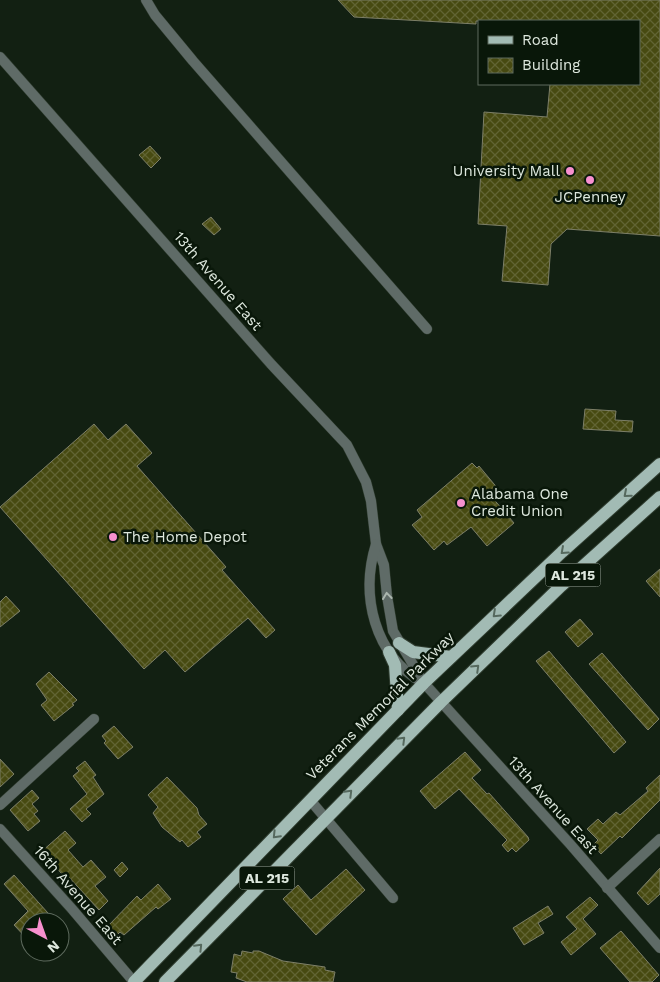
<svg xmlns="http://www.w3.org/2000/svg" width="660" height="982" font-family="'Work Sans',sans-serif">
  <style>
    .building { fill: url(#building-cross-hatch); stroke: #7d7f68 }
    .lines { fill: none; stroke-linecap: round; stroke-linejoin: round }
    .street-casing { stroke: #2f3c2f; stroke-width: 11 }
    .primary-casing { stroke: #2f3c2f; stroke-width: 14 }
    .street { stroke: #5f6b67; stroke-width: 10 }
    .primary { stroke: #a2bbb4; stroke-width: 12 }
    .oneway { stroke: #56695e }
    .oneway2 { stroke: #abb6ae }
    .poi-dot { fill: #f790ce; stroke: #091709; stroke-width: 2 }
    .labels { text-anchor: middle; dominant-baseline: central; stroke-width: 5; stroke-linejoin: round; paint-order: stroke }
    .shield { fill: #091709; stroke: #9ea99e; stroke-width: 1 }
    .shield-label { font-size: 14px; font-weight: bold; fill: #dee8de }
    .poi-label { font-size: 15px; fill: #dee8de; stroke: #091709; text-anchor: start }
    .street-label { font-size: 15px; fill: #dee8de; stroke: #091709 }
  </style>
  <defs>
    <pattern id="building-cross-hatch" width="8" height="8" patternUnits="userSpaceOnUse" patternTransform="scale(1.25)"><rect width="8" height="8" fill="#474a11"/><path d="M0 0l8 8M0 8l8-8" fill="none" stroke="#616433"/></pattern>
  </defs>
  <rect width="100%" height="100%" fill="#122012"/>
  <g class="building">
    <polygon points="338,0 660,0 660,236 567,229 551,244 548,285 502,281 507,226 478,224 484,112 547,117 550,84 639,84 639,21 476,21 476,24 354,17"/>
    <polygon points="150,146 161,158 151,168 139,155"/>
    <polygon points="211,217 221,229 214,235 202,224"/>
    <polygon points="585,409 616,411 615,420 633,421 632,432 583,429"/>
    <polygon points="94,424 108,440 126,424 152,453 137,466 226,567 222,570 275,630 266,638 248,618 185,672 165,650 144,669 0,507"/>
    <polygon points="472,463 477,468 479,466 499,490 491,496 514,523 487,546 471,527 447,545 444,541 434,550 412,525 422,517 417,510"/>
    <polygon points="660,569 660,597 646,581"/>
    <polygon points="6,596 20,611 0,627 0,602"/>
    <polygon points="580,619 593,634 578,647 565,632"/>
    <polygon points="549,651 626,742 614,753 536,661"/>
    <polygon points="602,653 659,719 648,730 589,664"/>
    <polygon points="49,672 77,700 72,704 74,705 54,721 41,705 47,700 36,684"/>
    <polygon points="114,726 133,747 118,759 104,743 106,741 102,736"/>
    <polygon points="465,752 481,770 472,778 487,794 489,793 528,837 529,840 516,852 512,848 508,852 502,845 507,840 459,789 435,809 420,791"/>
    <polygon points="0,759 14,774 0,787"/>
    <polygon points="85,761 96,775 93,777 104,794 86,809 91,814 82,822 70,809 87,794 73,776 79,771 76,768"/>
    <polygon points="660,775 660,800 622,838 620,836 601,854 593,845 598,840 587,829 598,819 603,824 616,812 620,815 648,791 646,788"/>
    <polygon points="167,777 197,808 199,815 207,824 197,832 201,837 188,847 182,840 180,842 162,827 153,813 158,807 148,795"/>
    <polygon points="32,790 39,798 32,804 38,811 34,814 40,821 28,831 10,810"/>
    <polygon points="65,831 76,843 68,850 83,867 91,860 106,877 95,886 108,901 99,910 67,875 65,877 41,852"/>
    <polygon points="122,862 128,869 120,877 114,870"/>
    <polygon points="660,868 660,894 648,905 637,893"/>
    <polygon points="346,869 365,890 316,935 283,899 298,885 311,900"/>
    <polygon points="14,875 56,922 30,922 30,942 14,925 28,911 4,884"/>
    <polygon points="158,884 171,899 158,909 156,907 124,935 120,932 117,935 108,926 137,896 141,900"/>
    <polygon points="590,897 598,905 583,919 596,934 571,955 561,942 577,929 566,917"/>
    <polygon points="548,906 553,914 538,923 544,933 524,945 513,928"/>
    <polygon points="621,931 659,975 652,982 630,982 600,948"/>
    <polygon points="242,951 253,953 253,951 259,951 283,961 325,967 325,970 335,972 333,982 247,982 236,978 237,973 231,972 234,954 241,956"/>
  </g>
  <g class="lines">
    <g class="street-casing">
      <g id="street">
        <polyline points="146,0 155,15 193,61 427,329"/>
        <polyline points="0,57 271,364 347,445 366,482 371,501 376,544 384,565 387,596 393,631 424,683 570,844 660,948"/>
        <path d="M376,544C360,596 374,655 423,683"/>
        <polyline points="310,800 393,898"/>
        <polyline points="0,805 94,719"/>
        <polyline points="0,829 72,909 134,982"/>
        <polyline points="607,888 660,839"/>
      </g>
    </g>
    <g class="primary-casing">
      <g id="primary">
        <polyline points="399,643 413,652 451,657"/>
        <polyline points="389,652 395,665 398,710"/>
        <polyline points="134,982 424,683 562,552 660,464"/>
        <polyline points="165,982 441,702 561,586 660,497"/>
      </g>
    </g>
    <use href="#street" class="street"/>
    <use href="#primary" class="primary"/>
  </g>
  <defs><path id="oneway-chevron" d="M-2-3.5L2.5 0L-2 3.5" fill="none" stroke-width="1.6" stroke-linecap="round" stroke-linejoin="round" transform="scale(1.25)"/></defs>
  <g class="oneway">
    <use href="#oneway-chevron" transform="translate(627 494) rotate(139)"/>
    <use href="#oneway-chevron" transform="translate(564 551) rotate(138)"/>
    <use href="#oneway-chevron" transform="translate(496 614) rotate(137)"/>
    <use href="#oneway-chevron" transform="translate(476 668) rotate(-44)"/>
    <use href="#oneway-chevron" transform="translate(402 740) rotate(-45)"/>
    <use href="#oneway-chevron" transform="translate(349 793) rotate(-45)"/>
    <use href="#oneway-chevron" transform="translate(276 835) rotate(134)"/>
    <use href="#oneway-chevron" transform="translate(199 947) rotate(-46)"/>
  </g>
  <use class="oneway2" href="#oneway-chevron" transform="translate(387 596) rotate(-97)"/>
  <g class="poi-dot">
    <circle cx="570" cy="171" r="5"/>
    <circle cx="590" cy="180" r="5"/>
    <circle cx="461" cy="503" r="5"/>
    <circle cx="113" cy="537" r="5"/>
  </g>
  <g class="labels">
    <g class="shield">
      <rect x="545.5" y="563.5" width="55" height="23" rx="4"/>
      <rect x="239.5" y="866.5" width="55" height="23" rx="4"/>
    </g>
    <g class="shield-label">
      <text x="573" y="575">AL 215</text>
      <text x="267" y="878">AL 215</text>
    </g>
    <g class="poi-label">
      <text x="560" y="171" text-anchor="end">University Mall</text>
      <text x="590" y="197" text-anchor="middle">JCPenney</text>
      <text x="471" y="494">Alabama One<tspan x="471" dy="17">Credit Union</tspan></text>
      <text x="123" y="537">The Home Depot</text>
    </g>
    <g class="street-label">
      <text transform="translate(218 281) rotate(49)">13th Avenue East</text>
      <text transform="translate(380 706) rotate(-45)">Veterans Memorial Parkway</text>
      <text transform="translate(553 805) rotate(48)">13th Avenue East</text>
      <text transform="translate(78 895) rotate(49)">16th Avenue East</text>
    </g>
  </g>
  <rect x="478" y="20" width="162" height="65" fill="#091709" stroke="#5e6b5e"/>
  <rect x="488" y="36" width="25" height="8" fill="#a2bbb4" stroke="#5e6b5e"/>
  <text x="522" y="45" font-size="15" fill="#dee8de">Road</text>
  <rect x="488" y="58" width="25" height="15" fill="url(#building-cross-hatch)" stroke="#5e6b5e"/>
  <text x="522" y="70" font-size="15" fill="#dee8de">Building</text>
  <g transform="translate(45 937) rotate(139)"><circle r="24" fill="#091709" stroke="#5e6b5e"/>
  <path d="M0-4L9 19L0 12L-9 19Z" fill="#f790ce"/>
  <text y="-8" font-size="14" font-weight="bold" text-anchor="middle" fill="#dee8de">N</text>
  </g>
</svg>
